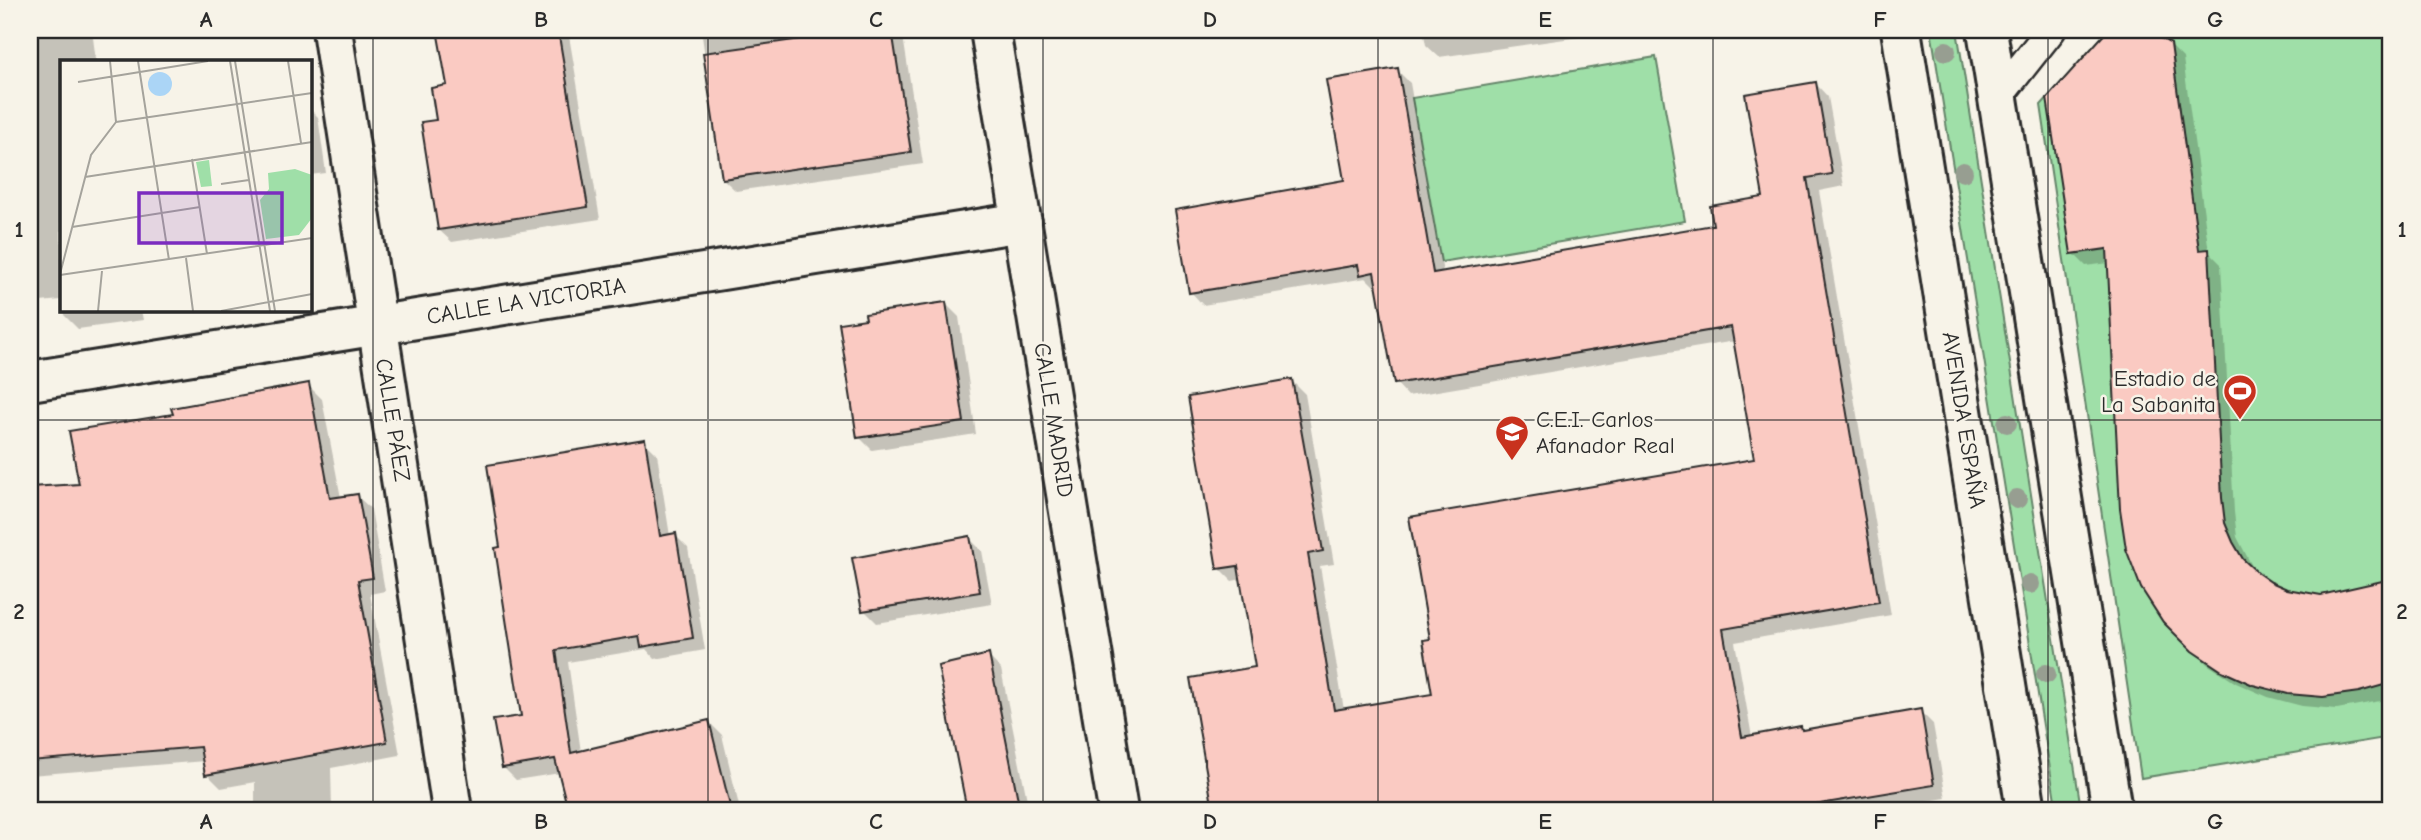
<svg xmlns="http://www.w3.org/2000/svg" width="2421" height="840" font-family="'Comic Neue',sans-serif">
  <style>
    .green { fill: #9fdfa8; stroke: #65856a; stroke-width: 2 }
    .shadow { fill: #0003 }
    .building { fill: #facac2; stroke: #2b2b2b; stroke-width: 2 }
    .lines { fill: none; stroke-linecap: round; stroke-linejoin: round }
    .lane-casing { stroke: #2b2b2b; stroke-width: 33 }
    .street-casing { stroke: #2b2b2b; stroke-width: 44 }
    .secondary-casing { stroke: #2b2b2b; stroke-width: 44 }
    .lane { stroke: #f7f3e8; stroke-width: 28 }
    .street { stroke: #f7f3e8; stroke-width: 38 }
    .secondary { stroke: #f7f3e8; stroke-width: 38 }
    .tree { fill: #979e91 }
    .grid { fill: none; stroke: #2b2b2b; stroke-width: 2; stroke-opacity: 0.55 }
    .labels { text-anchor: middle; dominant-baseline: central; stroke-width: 5; stroke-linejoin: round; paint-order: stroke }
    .street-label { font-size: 23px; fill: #2b2b2b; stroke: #f7f3e8 }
    .poi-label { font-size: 23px; fill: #2b2b2b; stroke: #f7f3e8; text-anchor: end }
    .inset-road { fill: none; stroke: #a5a39c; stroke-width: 2 }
    .view { fill: #7b2cbf; fill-opacity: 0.15; stroke: #7b2cbf; stroke-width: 3.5 }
    .inset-edge { fill: none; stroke: #2b2b2b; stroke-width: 3.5 }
    .neatline { fill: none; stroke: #2b2b2b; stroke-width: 2.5 }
    .grid-label { font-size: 23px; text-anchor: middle; font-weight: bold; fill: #2b2b2b }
  </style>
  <rect width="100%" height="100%" fill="#f7f3e8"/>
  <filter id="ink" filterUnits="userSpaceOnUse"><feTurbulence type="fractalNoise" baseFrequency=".0143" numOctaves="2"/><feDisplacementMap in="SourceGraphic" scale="14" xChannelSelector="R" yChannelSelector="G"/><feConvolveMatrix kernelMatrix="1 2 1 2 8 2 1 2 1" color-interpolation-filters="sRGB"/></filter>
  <g filter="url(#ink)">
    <g class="green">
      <polygon points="1931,30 1957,30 2080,802 2079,810 2058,810 2056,806"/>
      <polygon points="2108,30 2391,30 2391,737 2141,778 2041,105"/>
      <polygon points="1656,57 1685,221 1441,262 1412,98"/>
    </g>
    <g class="shadow">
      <polygon points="30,30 92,30 96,61 61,61 61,300 30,303"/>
      <polygon points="439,30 568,30 600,219 452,242 439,230 438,122 449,87"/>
      <polygon points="750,30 902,30 923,164 736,191 723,179 702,36"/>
      <polygon points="1423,30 1578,30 1579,37 1439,57 1426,45"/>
      <polygon points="2110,30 2143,30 2170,45 2183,58 2209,252 2221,264 2234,512 2237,537 2254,570 2270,584 2287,591 2321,596 2391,580 2391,699 2337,709 2302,706 2268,697 2236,683 2207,664 2165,621 2109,263 2086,266 2073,253 2048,99"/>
      <polygon points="1397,70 1410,83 1443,273 1715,226 1765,199 1816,84 1828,97 1844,186 1819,191 1891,615 1735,642 1752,737 1801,728 1804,731 1920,711 1933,724 1946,798 1869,810 1215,810 1192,679 1257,669 1242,579 1232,581 1219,568 1292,381 1305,394 1334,564 1320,566 1344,710 1434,695 1432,640 1756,460 1735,341 1408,396 1396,383 1379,286 1375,287 1366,278 1203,305 1191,292 1346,182"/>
      <polygon points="310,109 318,117 326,173 310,175"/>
      <polygon points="946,304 959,317 976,434 872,450 859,437"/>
      <polygon points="63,310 141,310 143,320 78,329 64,315"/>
      <polygon points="308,385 322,399 341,498 357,496 371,509 385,591 370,594 400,755 331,768 332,810 255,810 255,782 221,788 207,774 205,761 30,775 30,489 81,486 175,415"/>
      <polygon points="644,441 657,454 670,536 675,535 688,548 705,650 655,659 646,649 568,662 581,752 709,722 722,735 740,810 569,810 560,773 516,780 503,767"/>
      <polygon points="969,538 982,551 992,604 877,623 864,610"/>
      <polygon points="988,656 1001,669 1029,810 969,810 940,667"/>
    </g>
    <g class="building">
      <polygon points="437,30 558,30 588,207 438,230 421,122 436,120 431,88 447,85"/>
      <polygon points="864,30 892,30 911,152 722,179 703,53"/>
      <polygon points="2108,30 2146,30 2171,44 2199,250 2209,249 2222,498 2225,523 2233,542 2243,559 2258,573 2271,582 2287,589 2321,595 2391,579 2391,683 2359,692 2323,697 2288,694 2253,685 2222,671 2192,651 2163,622 2141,588 2126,549 2120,509 2107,249 2071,254 2047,98"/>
      <polygon points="1398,68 1433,273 1713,225 1710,206 1763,197 1745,94 1816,82 1832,174 1807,178 1879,602 1723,629 1742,737 1801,726 1802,730 1921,709 1934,785 1784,810 1213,810 1190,678 1255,667 1238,566 1217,569 1188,397 1292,379 1323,551 1308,554 1334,710 1432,694 1423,640 1430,639 1409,517 1754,459 1731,327 1394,384 1374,272 1360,275 1358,265 1189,293 1175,210 1344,180 1326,80"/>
      <polygon points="946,302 964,422 857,438 839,323 866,319 865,314"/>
      <polygon points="309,383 330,498 358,494 373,578 358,580 387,742 205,775 200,747 30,761 30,487 79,484 69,431 173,414 171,408"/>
      <polygon points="645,439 660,536 676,533 693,638 641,647 639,636 556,650 571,753 709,720 731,810 568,810 555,759 502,768 493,720 521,716 495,548 500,547 487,465"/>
      <polygon points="970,536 980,592 862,611 852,558"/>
      <polygon points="989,654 1020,810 967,810 938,666"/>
    </g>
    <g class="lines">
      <g class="lane-casing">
        <polyline id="lane" points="1998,97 2051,30"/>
      </g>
      <g class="street-casing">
        <g id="street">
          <polyline points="332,30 452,810"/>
          <polyline points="990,30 1118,810"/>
          <polyline points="30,381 1022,222"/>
        </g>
      </g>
      <g class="secondary-casing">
        <g id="secondary">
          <polyline points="1901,30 2026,810"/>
          <polyline points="1987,30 2112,810"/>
        </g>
      </g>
      <use href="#lane" class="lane"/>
      <use href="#street" class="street"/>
      <use href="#secondary" class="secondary"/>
    </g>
    <g class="tree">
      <circle cx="1946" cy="51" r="10"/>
      <circle cx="1963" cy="172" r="10"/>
      <circle cx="2007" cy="423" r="10"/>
      <circle cx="2017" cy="499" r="10"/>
      <circle cx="2030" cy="584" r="10"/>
      <circle cx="2046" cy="674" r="10"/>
    </g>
  </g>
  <path class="grid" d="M373,30V810M708,30V810M1043,30V810M1378,30V810M1713,30V810M2048,30V810M30,420H2391"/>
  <defs>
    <g id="stadium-pin" transform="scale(1.75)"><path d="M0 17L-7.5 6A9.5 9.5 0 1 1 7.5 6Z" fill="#c8321e" stroke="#f7f3e8"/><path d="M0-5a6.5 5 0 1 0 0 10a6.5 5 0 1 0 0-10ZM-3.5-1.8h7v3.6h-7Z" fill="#fff"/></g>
    <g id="school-pin" transform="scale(1.75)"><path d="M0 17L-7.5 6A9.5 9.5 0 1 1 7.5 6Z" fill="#c8321e" stroke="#f7f3e8"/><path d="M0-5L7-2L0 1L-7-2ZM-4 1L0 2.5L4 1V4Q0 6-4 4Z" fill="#fff"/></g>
  </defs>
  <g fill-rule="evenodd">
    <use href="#stadium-pin" x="2240" y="391"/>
    <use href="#school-pin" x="1512" y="432"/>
  </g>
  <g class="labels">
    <g class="street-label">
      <text transform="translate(526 301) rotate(-9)">CALLE LA VICTORIA</text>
      <text transform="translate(393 420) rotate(81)">CALLE PÁEZ</text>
      <text transform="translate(1054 420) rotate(81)">CALLE MADRID</text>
      <text transform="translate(1964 420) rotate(81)">AVENIDA ESPAÑA</text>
    </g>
    <g class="poi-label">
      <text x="2216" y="378">Estadio de<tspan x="2216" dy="26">La Sabanita</tspan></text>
      <text x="1536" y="419" text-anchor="start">C.E.I. Carlos<tspan x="1536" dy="26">Afanador Real</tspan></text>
    </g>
  </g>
  <g transform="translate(60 60)">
    <rect width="252" height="252" fill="#f7f3e8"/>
    <path d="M149,100L152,126L141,127L136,102ZM235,109L252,115V158L239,175L206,179L200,140L209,129L208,113Z" fill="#9fdfa8"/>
    <path d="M88 24a12 12 0 1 1 24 0a12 12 0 1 1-24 0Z" fill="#abd5f6"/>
    <path class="inset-road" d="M50,1L56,62M78,1L109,200M170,1L210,251M175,1L215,251M228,1L241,83M18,22L148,1M56,62L252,33M132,99L147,194M25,117L252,82M161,124L189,120M12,167L140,147M126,198L133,251M0,214L31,95L56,62M0,215L252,178M38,251L42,211M161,251L252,234"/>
    <path class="view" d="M79,133H222V183H79Z"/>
    <rect width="252" height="252" class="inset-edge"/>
  </g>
  <rect width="2421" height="840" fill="none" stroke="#f7f3e8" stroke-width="77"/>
  <rect x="38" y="38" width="2344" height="764" class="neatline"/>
  <g class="grid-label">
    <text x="206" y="27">A</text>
    <text x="541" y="27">B</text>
    <text x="876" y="27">C</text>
    <text x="1210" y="27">D</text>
    <text x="1545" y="27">E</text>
    <text x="1880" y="27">F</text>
    <text x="2215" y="27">G</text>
    <text x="19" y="237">1</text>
    <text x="2402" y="237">1</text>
    <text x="19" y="619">2</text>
    <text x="2402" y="619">2</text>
    <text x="206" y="829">A</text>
    <text x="541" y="829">B</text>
    <text x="876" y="829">C</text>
    <text x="1210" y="829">D</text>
    <text x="1545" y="829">E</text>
    <text x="1880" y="829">F</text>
    <text x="2215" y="829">G</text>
  </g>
</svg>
